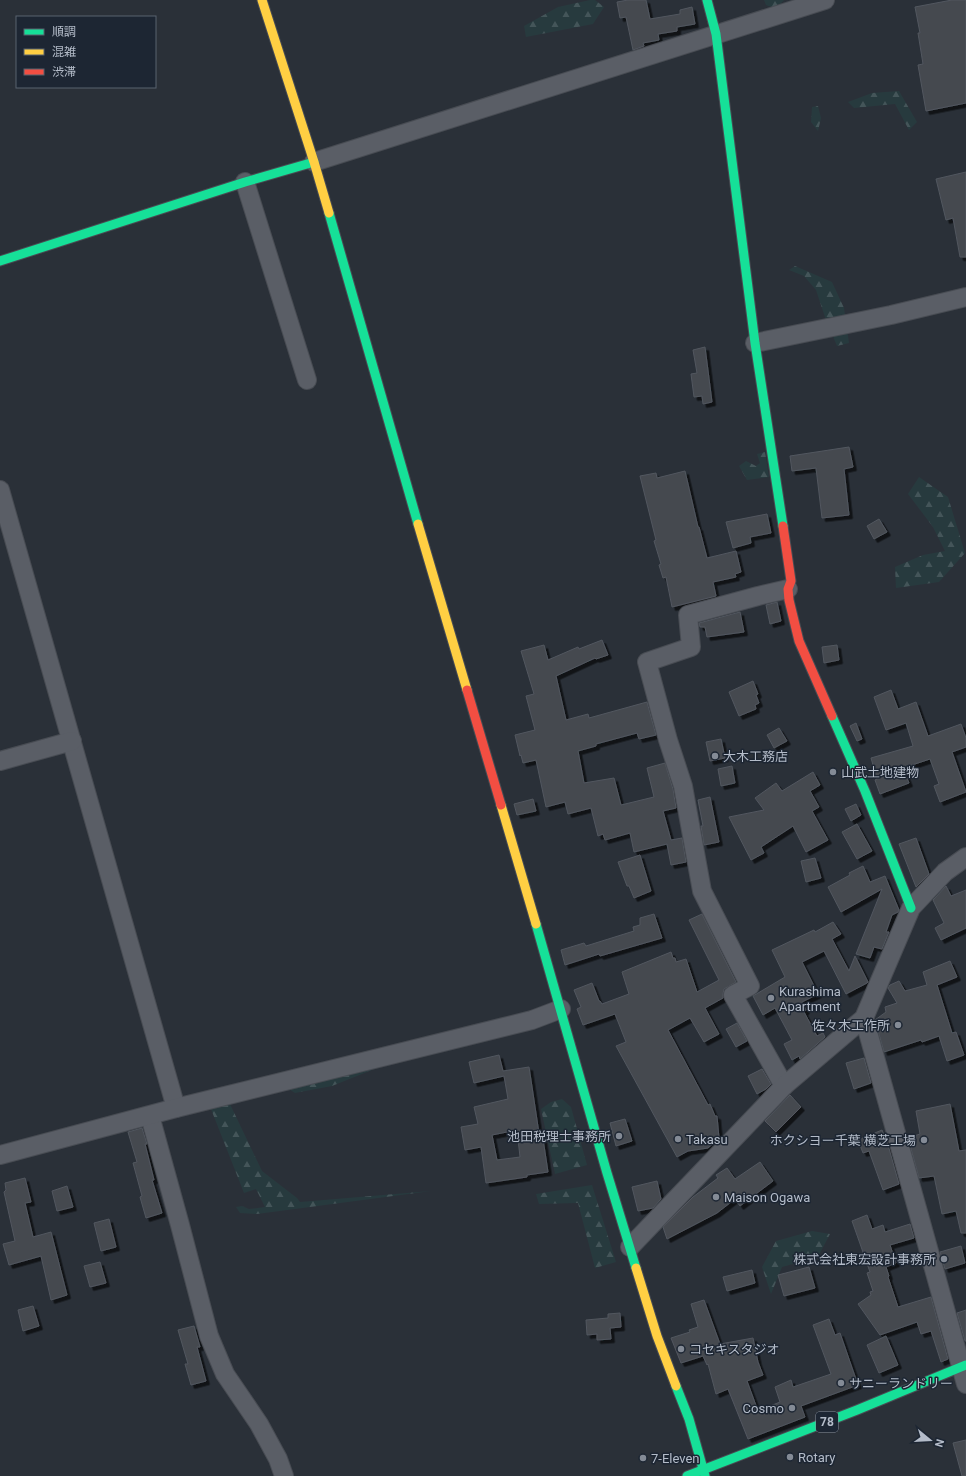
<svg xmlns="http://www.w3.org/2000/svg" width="966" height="1476" font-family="Roboto,'Noto Sans JP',sans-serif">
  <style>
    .forest { fill: url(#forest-firs) }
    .building { fill: #444950; stroke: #52575f; fill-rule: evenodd; filter: url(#shadow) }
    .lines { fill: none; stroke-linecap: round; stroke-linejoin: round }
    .street-casing { stroke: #484c53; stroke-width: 20 }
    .fast-casing { stroke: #484c53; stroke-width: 11 }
    .slow-casing { stroke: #484c53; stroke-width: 11 }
    .jam-casing { stroke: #484c53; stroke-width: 11 }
    .street { stroke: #5a5e66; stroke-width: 18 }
    .fast { stroke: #16e098; stroke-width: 9 }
    .slow { stroke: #ffcf43; stroke-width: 9 }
    .jam { stroke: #f24e42; stroke-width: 9 }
    .poi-dot { fill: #848b96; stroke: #1d2633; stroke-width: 1.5 }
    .labels { text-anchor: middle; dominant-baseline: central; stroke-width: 3; stroke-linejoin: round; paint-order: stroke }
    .shield { fill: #1d2633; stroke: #878f9c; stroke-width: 1 }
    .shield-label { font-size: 12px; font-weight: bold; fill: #b4bcc9 }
    .poi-label { font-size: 13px; fill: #b4bcc9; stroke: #1d2633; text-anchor: start }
  </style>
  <defs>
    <pattern id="forest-firs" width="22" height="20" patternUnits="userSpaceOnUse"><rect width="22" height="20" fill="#273a3e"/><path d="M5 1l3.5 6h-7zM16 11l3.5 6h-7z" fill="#445559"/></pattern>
    <filter id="shadow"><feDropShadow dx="3.5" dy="3.5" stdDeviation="0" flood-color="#0009"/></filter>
  </defs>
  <rect width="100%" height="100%" fill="#2a3038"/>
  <g class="forest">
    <polygon points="590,0 595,0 604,7 593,24 526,37 524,26 558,7"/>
    <polygon points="764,0 784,0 776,9 766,5"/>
    <polygon points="899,91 917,122 909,130 895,104 854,108 848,102 872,93"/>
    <polygon points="818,106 821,118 818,131 811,122 812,107"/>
    <polygon points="795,266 832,282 844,308 849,343 837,346 825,317 816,290 804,276 789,270"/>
    <polygon points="765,452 769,477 747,480 739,466 746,461 756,466 760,463 757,454"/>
    <polygon points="919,477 948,497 965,553 939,582 896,588 895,567 923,555 945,551 933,527 908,494"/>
    <polygon points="387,1064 332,1086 295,1093 287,1088 229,1102 262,1171 297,1198 300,1202 431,1191 257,1214 240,1213 236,1207 242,1206 249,1209 265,1207 256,1189 244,1193 209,1104"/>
    <polygon points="562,1099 571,1107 587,1165 555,1174 541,1109 551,1102"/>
    <polygon points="592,1185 616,1262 595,1268 578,1203 539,1204 536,1194"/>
    <polygon points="812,1231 830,1234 818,1257 782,1267 771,1294 762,1267 776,1241"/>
  </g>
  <g class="building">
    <polygon points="628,0 646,0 650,19 680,14 680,10 692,7 695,24 677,27 677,31 658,34 659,40 643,43 644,46 633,50 626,17 620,18 617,2"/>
    <polygon points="952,0 966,0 966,103 926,111 918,65 923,64 918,33 920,33 915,7"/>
    <polygon points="966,172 966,257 960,257 953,218 946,220 936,179"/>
    <polygon points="705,347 712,402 703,404 702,396 694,397 691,374 697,373 693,350"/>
    <polygon points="849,447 853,467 844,469 849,515 822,518 816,468 792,471 790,456"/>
    <polygon points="685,471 698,527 699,527 707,558 736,551 741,572 735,574 736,577 713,582 716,596 672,607 666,577 663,578 659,565 661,564 654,541 656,540 640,476 656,473 657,478"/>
    <polygon points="767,514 771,533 750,537 751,543 733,548 726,522"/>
    <polygon points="879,519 887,532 874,539 867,526"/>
    <polygon points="777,602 781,621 770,624 766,605"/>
    <polygon points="740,612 744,632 707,637 705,627 700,627 699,623"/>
    <polygon points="602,640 608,655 596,659 595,658 556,676 566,720 588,714 589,718 647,702 656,735 639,739 637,733 596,744 596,746 578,751 584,783 614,778 621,805 654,797 647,768 665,763 673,789 676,808 663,811 671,840 682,838 686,862 671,865 667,844 634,852 630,833 605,840 603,834 598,836 591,808 568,814 565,802 546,807 536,760 523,763 521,755 520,756 515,735 535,730 526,696 534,694 521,651 544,645 548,660 578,647 579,649"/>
    <polygon points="837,645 839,660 824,663 822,647"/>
    <polygon points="753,681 758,694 756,695 759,703 755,705 756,709 739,716 729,692"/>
    <polygon points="891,690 898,709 916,702 928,736 961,724 966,738 966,747 952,752 966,792 940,802 934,786 939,784 930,759 903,768 909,783 880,794 875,780 877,779 871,758 913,746 906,723 886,730 874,697"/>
    <polygon points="856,723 862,739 857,741 850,726"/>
    <polygon points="779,728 787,741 774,748 767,735"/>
    <polygon points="721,739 725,758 710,761 706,742"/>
    <polygon points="732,766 735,783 721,786 718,769"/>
    <polygon points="813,772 820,785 810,791 819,807 812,811 828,840 806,852 793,826 761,847 764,853 751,860 729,817 764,810 755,798 776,783 782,791"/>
    <polygon points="710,797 719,842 704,845 701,826 703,826 698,800"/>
    <polygon points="533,799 536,811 517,815 514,804"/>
    <polygon points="856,804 861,815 851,821 845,809"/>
    <polygon points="857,824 872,851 857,859 842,832"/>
    <polygon points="916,838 929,874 916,887 899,844"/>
    <polygon points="640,855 651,891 634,898 629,886 627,886 618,862"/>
    <polygon points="815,858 821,878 806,882 801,861"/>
    <polygon points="863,866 870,882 885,876 899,910 898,912 892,915 886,932 889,932 882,949 874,947 870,958 856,954 882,889 841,912 828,887 850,875 849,873"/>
    <polygon points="946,886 951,896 966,890 966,928 941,940 935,928 944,923 933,900"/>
    <polygon points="654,914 662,938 600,956 599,954 565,965 561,950 584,943 586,946 634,931 633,927 640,925 640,918"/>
    <polygon points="702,914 736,982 724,989 723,994 723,998 705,1008 719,1034 704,1042 690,1018 668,1030 708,1105 710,1104 715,1116 717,1116 719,1138 708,1148 688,1151 677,1157 616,1046 626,1042 615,1014 583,1025 577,1009 581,1007 574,990 592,983 599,1001 600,1001 602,1004 629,994 622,972 671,952 673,958 675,958 676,962 686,959 697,992 719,980 689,920"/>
    <polygon points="833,922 841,934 832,939 849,971 855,956 868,982 867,983 846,994 824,951 802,962 818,994 802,1002 806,1010 804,1012 817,1036 823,1033 825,1037 800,1059 799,1056 792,1060 784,1044 792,1040 775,1008 763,1015 753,996 785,977 772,950 814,930 815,932"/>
    <polygon points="950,961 957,977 937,985 952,1033 956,1032 964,1055 947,1061 939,1036 922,1042 921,1040 884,1052 875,1020 886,1012 885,1007 897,1003 888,988 890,985 899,981 905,991 927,985 923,972"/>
    <polygon points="737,1023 747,1041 736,1047 726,1029"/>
    <path d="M499,1055L503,1071L529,1067L540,1140L543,1139L548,1172L527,1175V1177L486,1183L481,1147L465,1150L461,1127L478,1124L474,1107L508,1099L504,1076L474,1083L469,1062ZM517,1130L520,1157L497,1160L492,1135Z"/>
    <polygon points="864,1058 871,1083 854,1089 846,1063"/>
    <polygon points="762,1069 771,1084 766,1089 757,1094 748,1076"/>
    <polygon points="790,1095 801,1107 776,1132 765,1121"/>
    <polygon points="950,1104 959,1151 966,1150 966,1233 961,1233 956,1211 942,1214 934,1176 919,1178 908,1138 920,1134 916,1111"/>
    <polygon points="625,1119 632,1141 616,1146 610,1123"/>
    <polygon points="142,1128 147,1144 145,1144 154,1180 152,1180 162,1213 146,1218 140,1197 142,1196 133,1163 137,1162 128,1132"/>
    <polygon points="882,1130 888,1145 899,1184 883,1190 869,1151 863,1153 858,1140"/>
    <polygon points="760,1162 773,1181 740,1206 735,1199 717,1213 667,1239 663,1227 693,1197 718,1178 716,1175 727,1168 735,1179"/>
    <polygon points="25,1178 31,1202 25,1203 33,1237 51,1232 67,1295 51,1300 41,1256 9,1265 3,1244 15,1241 4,1192 6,1190 5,1183"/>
    <polygon points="657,1181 661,1199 653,1208 638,1211 632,1187"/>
    <polygon points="67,1186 73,1207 57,1211 52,1191"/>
    <polygon points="867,1215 872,1229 883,1225 885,1232 910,1224 914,1238 890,1245 896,1263 886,1267 889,1276 888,1277 898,1307 931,1297 948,1359 941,1362 931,1331 921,1334 917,1322 880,1335 858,1304 871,1295 870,1292 873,1291 867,1273 870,1272 852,1221"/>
    <polygon points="109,1219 116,1247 101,1251 94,1223"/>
    <polygon points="961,1246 965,1263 945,1269 940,1252"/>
    <polygon points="100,1262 106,1283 90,1287 84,1266"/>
    <polygon points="809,1267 815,1288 784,1296 778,1275"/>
    <polygon points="752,1270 755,1283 727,1291 723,1277"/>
    <polygon points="704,1300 720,1344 753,1338 758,1362 763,1375 747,1381 758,1411 780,1402 775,1387 791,1380 793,1387 831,1374 813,1325 829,1319 835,1335 840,1333 858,1385 801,1406 805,1417 748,1439 728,1389 716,1394 708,1364 707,1365 703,1356 681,1363 671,1338 690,1332 689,1330 698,1327 691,1304"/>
    <polygon points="33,1306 39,1326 23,1331 18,1310"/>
    <polygon points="966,1310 966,1341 965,1341 957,1313"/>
    <polygon points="620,1313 621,1327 610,1328 611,1339 597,1340 597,1334 587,1335 586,1320 608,1318 608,1314"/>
    <polygon points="194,1326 200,1347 197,1347 206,1381 191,1385 185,1364 188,1364 178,1330"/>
    <polygon points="886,1336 898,1365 879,1373 867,1345"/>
    <polygon points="966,1440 966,1476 962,1476 953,1443"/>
  </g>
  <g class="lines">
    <g class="street-casing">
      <g id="street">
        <polyline points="314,162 825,0"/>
        <polyline points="245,182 307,380"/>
        <polyline points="755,343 891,315 966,297"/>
        <polyline points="0,490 176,1108"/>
        <polyline points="0,761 72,741"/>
        <polyline points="864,1018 966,1384"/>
        <polyline points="784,1086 733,995 750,986 702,891 683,786 668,740 647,662 691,647 688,615 758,596 788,589"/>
        <polyline points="150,1116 180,1225 209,1336 225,1374 259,1424 278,1459 284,1476"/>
        <polyline points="0,1155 176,1108 532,1020 561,1009"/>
        <polyline points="630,1247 784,1086 864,1018 911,908 945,872 966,857"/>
      </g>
    </g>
    <g class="fast-casing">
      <g id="fast">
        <polyline points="707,0 716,34 755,343 783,526"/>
        <polyline points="329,213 418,524"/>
        <polyline points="0,261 245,182 314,162"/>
        <polyline points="832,716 865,791 911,908"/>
        <polyline points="536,924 607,1173 636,1268"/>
        <polyline points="676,1386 689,1419 705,1476"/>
        <polyline points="687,1476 857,1410 966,1365"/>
      </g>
    </g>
    <g class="slow-casing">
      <g id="slow">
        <polyline points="262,0 314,162 329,213"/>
        <polyline points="418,524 467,690"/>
        <polyline points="501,805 536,924"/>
        <polyline points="636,1268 657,1336 676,1386"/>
      </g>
    </g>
    <g class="jam-casing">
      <g id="jam">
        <polyline points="783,526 791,581 788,589 789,600 799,641 832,716"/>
        <polyline points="467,690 501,805"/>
      </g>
    </g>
    <use href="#street" class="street"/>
    <use href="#fast" class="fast"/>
    <use href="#slow" class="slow"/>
    <use href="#jam" class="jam"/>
  </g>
  <g class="poi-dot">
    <circle cx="715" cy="756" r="4"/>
    <circle cx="833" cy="772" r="4"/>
    <circle cx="771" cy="998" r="4"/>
    <circle cx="898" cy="1025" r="4"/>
    <circle cx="619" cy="1136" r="4"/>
    <circle cx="678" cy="1139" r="4"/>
    <circle cx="924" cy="1140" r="4"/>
    <circle cx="716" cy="1197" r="4"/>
    <circle cx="944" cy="1259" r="4"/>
    <circle cx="681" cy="1349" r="4"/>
    <circle cx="841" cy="1383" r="4"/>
    <circle cx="792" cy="1408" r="4"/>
    <circle cx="790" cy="1457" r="4"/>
    <circle cx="643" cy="1458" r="4"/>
  </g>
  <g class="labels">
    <rect class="shield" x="816" y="1412" width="22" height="20" rx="3"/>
    <g class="shield-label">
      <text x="827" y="1422">78</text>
    </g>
    <g class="poi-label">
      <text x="723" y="756">大木工務店</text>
      <text x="841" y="772">山武土地建物</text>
      <text x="779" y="991">Kurashima<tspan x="779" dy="15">Apartment</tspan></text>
      <text x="890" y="1025" text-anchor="end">佐々木工作所</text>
      <text x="611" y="1136" text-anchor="end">池田税理士事務所</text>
      <text x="686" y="1139">Takasu</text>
      <text x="916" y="1140" text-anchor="end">ホクシヨー千葉 横芝工場</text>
      <text x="724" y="1197">Maison Ogawa</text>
      <text x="936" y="1259" text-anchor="end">株式会社東宏設計事務所</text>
      <text x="689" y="1349">コセキスタジオ</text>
      <text x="849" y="1383">サニーランドリー</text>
      <text x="784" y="1408" text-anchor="end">Cosmo</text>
      <text x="798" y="1457">Rotary</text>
      <text x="651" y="1458">7-Eleven</text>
    </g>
  </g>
  <rect x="16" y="16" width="140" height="72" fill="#1d2633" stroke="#59626f"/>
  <rect x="24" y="29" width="20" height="6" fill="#16e098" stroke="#59626f"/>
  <text x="52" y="36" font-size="12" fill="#b4bcc9">順調</text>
  <rect x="24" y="49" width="20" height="6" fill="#ffcf43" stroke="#59626f"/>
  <text x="52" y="56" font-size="12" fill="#b4bcc9">混雑</text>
  <rect x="24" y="69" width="20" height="6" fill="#f24e42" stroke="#59626f"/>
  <text x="52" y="76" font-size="12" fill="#b4bcc9">渋滞</text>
  <g transform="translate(930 1440) rotate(108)" stroke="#1d2633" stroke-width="3" paint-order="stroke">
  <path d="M0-3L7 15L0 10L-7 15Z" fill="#b4bcc9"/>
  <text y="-6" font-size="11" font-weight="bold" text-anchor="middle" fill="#b4bcc9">N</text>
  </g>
</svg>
